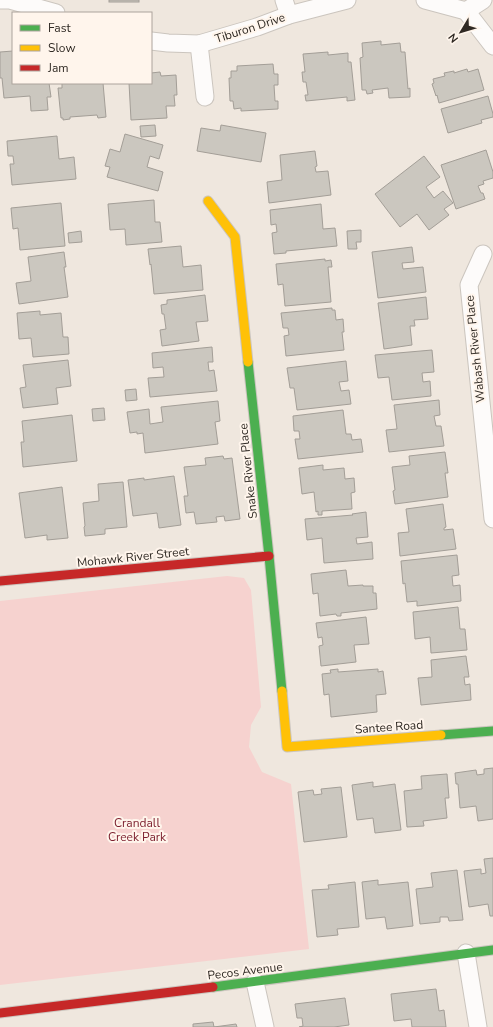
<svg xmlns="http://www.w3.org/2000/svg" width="493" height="1027" font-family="'Nunito Sans',sans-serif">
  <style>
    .green { fill: #f6d2cf }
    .building { fill: #cbc7bf; stroke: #a39e97 }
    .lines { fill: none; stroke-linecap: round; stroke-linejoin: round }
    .street-casing { stroke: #cbc5be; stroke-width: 19 }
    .fast-casing { stroke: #cbc5be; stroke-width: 11 }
    .slow-casing { stroke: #cbc5be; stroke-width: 11 }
    .jam-casing { stroke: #cbc5be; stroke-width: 11 }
    .street { stroke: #fdfbfa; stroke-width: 17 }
    .fast { stroke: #4caf50; stroke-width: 9 }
    .slow { stroke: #ffc107; stroke-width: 9 }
    .jam { stroke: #c62828; stroke-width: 9 }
    .labels { text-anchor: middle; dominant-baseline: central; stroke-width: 4; stroke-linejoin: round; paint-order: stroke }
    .street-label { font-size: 12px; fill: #2f2923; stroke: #fff5ec }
    .park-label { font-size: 12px; fill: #7b1d2c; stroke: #fff5ec }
  </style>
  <rect width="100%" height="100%" fill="#efe7de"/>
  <polygon class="green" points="227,576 244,578 251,590 261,707 251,725 249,747 262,772 291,784 309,949 0,985 0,601"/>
  <g class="building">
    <rect x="109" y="0" width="30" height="2"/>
    <polygon points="381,41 381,45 400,43 401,52 405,52 408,89 410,88 410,97 389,98 388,88 372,90 373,93 367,94 366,90 362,90 360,58 363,57 362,43"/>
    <polygon points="13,51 13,83 49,83 51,97 47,97 48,110 31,111 30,96 4,98 2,78 0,78 0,52"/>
    <polygon points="328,52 328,55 348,53 348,62 351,62 355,100 347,101 347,97 306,101 305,95 308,95 306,82 303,82 302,72 305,72 303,54"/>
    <polygon points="273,64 274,74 278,74 278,85 274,85 275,101 278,101 278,109 241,111 241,108 234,109 233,101 230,101 229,78 231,78 231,71 237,71 237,66"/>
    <polygon points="467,69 468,72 478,69 484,90 439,103 437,95 436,96 432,84 434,83 433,79 445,76 444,73 454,71 454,73"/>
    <polygon points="160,72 161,76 176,75 177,95 174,95 175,106 166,106 167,118 131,120 129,83 151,83 151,73"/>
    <polygon points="62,83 103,83 106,117 98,118 97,115 70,117 70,119 63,120 63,118 61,118 58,88 62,88"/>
    <polygon points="488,96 493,114 493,117 481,120 482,123 448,133 441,109"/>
    <polygon points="155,125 156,136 141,137 140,126"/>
    <polygon points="221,125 266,133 261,162 197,151 201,128 220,131"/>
    <polygon points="125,134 163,145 159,159 150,156 147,167 163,172 158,191 107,177 110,167 105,166 110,149 120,152"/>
    <polygon points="57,136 59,159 74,157 76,179 12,185 10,164 14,164 13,156 8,156 7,141"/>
    <polygon points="486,150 493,172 493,178 483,181 484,184 478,186 481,193 483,193 485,199 456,209 441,165"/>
    <polygon points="315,151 317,166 315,167 316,172 328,171 331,195 269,203 267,182 282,180 280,155"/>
    <polygon points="424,156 440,177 426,187 434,198 443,191 453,203 444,209 449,215 429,230 417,214 400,227 375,194"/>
    <polygon points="154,200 155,222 160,222 162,242 126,245 125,229 110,230 108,204"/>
    <polygon points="61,203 65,246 20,250 18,228 13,229 11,208"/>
    <polygon points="321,204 323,229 335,228 337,246 286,251 286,253 274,254 272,233 277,232 276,224 271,225 270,210"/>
    <polygon points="361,230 361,242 356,242 357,249 348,249 347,231"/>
    <polygon points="81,231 82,242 69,243 68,233"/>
    <polygon points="181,246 183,267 201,265 203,290 154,294 151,264 150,265 148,249"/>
    <polygon points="412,247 414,262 402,263 403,269 423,267 426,292 378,298 372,252"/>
    <polygon points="64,252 66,267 64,267 68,297 19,304 16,283 31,281 28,257"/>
    <polygon points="325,259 325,261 331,260 332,267 328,267 331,302 285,306 283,284 278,285 276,264"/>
    <polygon points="205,295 208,321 196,322 199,341 162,346 160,330 166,329 164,314 162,314 161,305 167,304 167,300"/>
    <polygon points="426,297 428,319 414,320 415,326 410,326 412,345 384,349 378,303"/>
    <polygon points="332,308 332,310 335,310 336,320 343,319 344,332 342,332 344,350 286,356 284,336 289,335 288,328 283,328 281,313"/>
    <polygon points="40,311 40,315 61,313 63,337 68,337 69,354 33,357 31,338 19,339 17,313"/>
    <polygon points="212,347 213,362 208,362 209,371 214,370 217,391 150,397 148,378 164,377 163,367 153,368 152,353"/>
    <polygon points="432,350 434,372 422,373 423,382 430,381 431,396 392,400 389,377 378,378 375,355"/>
    <polygon points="68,360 71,386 56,388 58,404 23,408 20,388 26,387 23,365"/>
    <polygon points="346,361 348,381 339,382 341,391 349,390 351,404 297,410 294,388 290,388 287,368"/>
    <polygon points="136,389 137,400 126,401 125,390"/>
    <polygon points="439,400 440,415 434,416 436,426 441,426 444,446 389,452 386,430 397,429 394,405"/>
    <polygon points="218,401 220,421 215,422 218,444 145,453 143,433 137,434 137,432 130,433 127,412 149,409 150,424 163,422 161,407"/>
    <polygon points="104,408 105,420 93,421 92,409"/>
    <polygon points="343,410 346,434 351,434 352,440 361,439 363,452 298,459 295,439 300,439 299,431 294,431 293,416"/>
    <polygon points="72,415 77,461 23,467 21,442 24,442 22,421"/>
    <polygon points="445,452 448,473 445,473 448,497 395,504 393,491 395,490 392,467 410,465 409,456"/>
    <polygon points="223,456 224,459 232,458 240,519 225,521 224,516 216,517 217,522 196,524 194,512 186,513 184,496 188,496 184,467 206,465 205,458"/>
    <polygon points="323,465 323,470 344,468 345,479 354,478 355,492 351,493 352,509 322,511 322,515 318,515 318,511 316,512 314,492 302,494 299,468"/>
    <polygon points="174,476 181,525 159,528 157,513 133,516 128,480 144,478 144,480"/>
    <polygon points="123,482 127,527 105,529 105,534 85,536 84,527 85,526 83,503 99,501 98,484"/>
    <polygon points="62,487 68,538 47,540 47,535 25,538 19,493"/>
    <polygon points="443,504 446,527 444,528 444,530 453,529 456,549 400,556 398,533 409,532 406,509"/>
    <polygon points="366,512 368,537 356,538 357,544 372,542 373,559 324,563 322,538 307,540 305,519 353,515 352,514"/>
    <polygon points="457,555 459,575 452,576 453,586 460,585 461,601 417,606 417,601 407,602 405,583 403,584 401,561"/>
    <polygon points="346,570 348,586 363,585 363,586 373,586 373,593 376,593 377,609 341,613 341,616 337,616 336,614 320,616 318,593 313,594 311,574"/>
    <polygon points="458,607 460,629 465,629 467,650 431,653 430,637 415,639 413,612"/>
    <polygon points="366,617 369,644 354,645 356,662 321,666 319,646 323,645 322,637 318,638 316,623"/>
    <polygon points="466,656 469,677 464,677 465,685 470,684 471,700 421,705 418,678 432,677 431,660"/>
    <polygon points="338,669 338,672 378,669 378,672 383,671 386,694 376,695 377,712 331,717 329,694 324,695 322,674 331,673 330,670"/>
    <polygon points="493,768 493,819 478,821 476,806 460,808 458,784 456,784 455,773 476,770 477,775 484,774 484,769"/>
    <polygon points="447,774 449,798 445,798 447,818 423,821 424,826 407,827 404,791 422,789 421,776"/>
    <polygon points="373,782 373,787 395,784 401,830 375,833 373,818 357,820 352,785"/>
    <polygon points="341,787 347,837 304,842 298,792 313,790 314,795 322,794 321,789"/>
    <polygon points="493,858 493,916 490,916 488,904 469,907 464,871 481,869 481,874 486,873 484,859"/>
    <polygon points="457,870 463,920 449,921 448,917 440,917 440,922 420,924 416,889 433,887 431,873"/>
    <polygon points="378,880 378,885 408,882 413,926 387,929 385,917 366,919 362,882"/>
    <polygon points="355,882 359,927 337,929 338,935 317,937 312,890 329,889 328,885"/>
    <polygon points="436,989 439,1011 444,1010 446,1027 412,1027 411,1019 394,1021 391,994"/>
    <polygon points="345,998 349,1025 334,1027 299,1027 303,1026 302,1018 297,1018 295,1004"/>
    <polygon points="213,1022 214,1027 236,1024 237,1027 193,1027 193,1024"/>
  </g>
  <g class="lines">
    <g class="street-casing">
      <g id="street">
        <polyline points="0,0 10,0 56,13"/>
        <polyline points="284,0 289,15"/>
        <polyline points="425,0 466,11"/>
        <polyline points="466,11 493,46"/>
        <polyline points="466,11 483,0"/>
        <polyline points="151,41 168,43 199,44 257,27 289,15 347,0"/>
        <polyline points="199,44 205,97"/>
        <polyline points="483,254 469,285 493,519"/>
        <polyline points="466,953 478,1027"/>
        <polyline points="255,982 265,1027"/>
      </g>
    </g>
    <g class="fast-casing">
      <g id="fast">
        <polyline points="248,362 269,556 282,691"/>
        <polyline points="441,735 493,731"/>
        <polyline points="213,987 493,950"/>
      </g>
    </g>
    <g class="slow-casing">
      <g id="slow">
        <polyline points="208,201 235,237 248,362"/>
        <polyline points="282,691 287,747 441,735"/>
      </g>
    </g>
    <g class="jam-casing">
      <g id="jam">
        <polyline points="0,581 269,556"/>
        <polyline points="0,1013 213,987"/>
      </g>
    </g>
    <use href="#street" class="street"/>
    <use href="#fast" class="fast"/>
    <use href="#slow" class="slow"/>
    <use href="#jam" class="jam"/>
  </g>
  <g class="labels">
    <g class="street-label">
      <text transform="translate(250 28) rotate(-18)">Tiburon Drive</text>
      <text transform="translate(475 349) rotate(-96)">Wabash River Place</text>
      <text transform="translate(248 471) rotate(-96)">Snake River Place</text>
      <text transform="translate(133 557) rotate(-6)">Mohawk River Street</text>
      <text transform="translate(389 727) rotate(-4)">Santee Road</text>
      <text transform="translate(245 971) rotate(-7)">Pecos Avenue</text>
    </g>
    <g class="park-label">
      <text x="137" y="823">Crandall<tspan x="137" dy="14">Creek Park</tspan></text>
    </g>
  </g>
  <rect x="12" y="12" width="140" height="72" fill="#fff5ec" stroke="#aca39c"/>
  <rect x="20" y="25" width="20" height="6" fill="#4caf50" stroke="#aca39c"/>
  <text x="48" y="32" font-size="12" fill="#2f2923">Fast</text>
  <rect x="20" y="45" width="20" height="6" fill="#ffc107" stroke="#aca39c"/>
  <text x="48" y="52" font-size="12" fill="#2f2923">Slow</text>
  <rect x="20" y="65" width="20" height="6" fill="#c62828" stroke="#aca39c"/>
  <text x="48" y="72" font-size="12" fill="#2f2923">Jam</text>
  <g transform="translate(461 32) rotate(232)" stroke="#fff5ec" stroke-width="3" paint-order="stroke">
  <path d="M0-3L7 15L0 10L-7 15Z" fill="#2f2923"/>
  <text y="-6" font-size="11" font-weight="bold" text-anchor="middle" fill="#2f2923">N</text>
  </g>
</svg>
